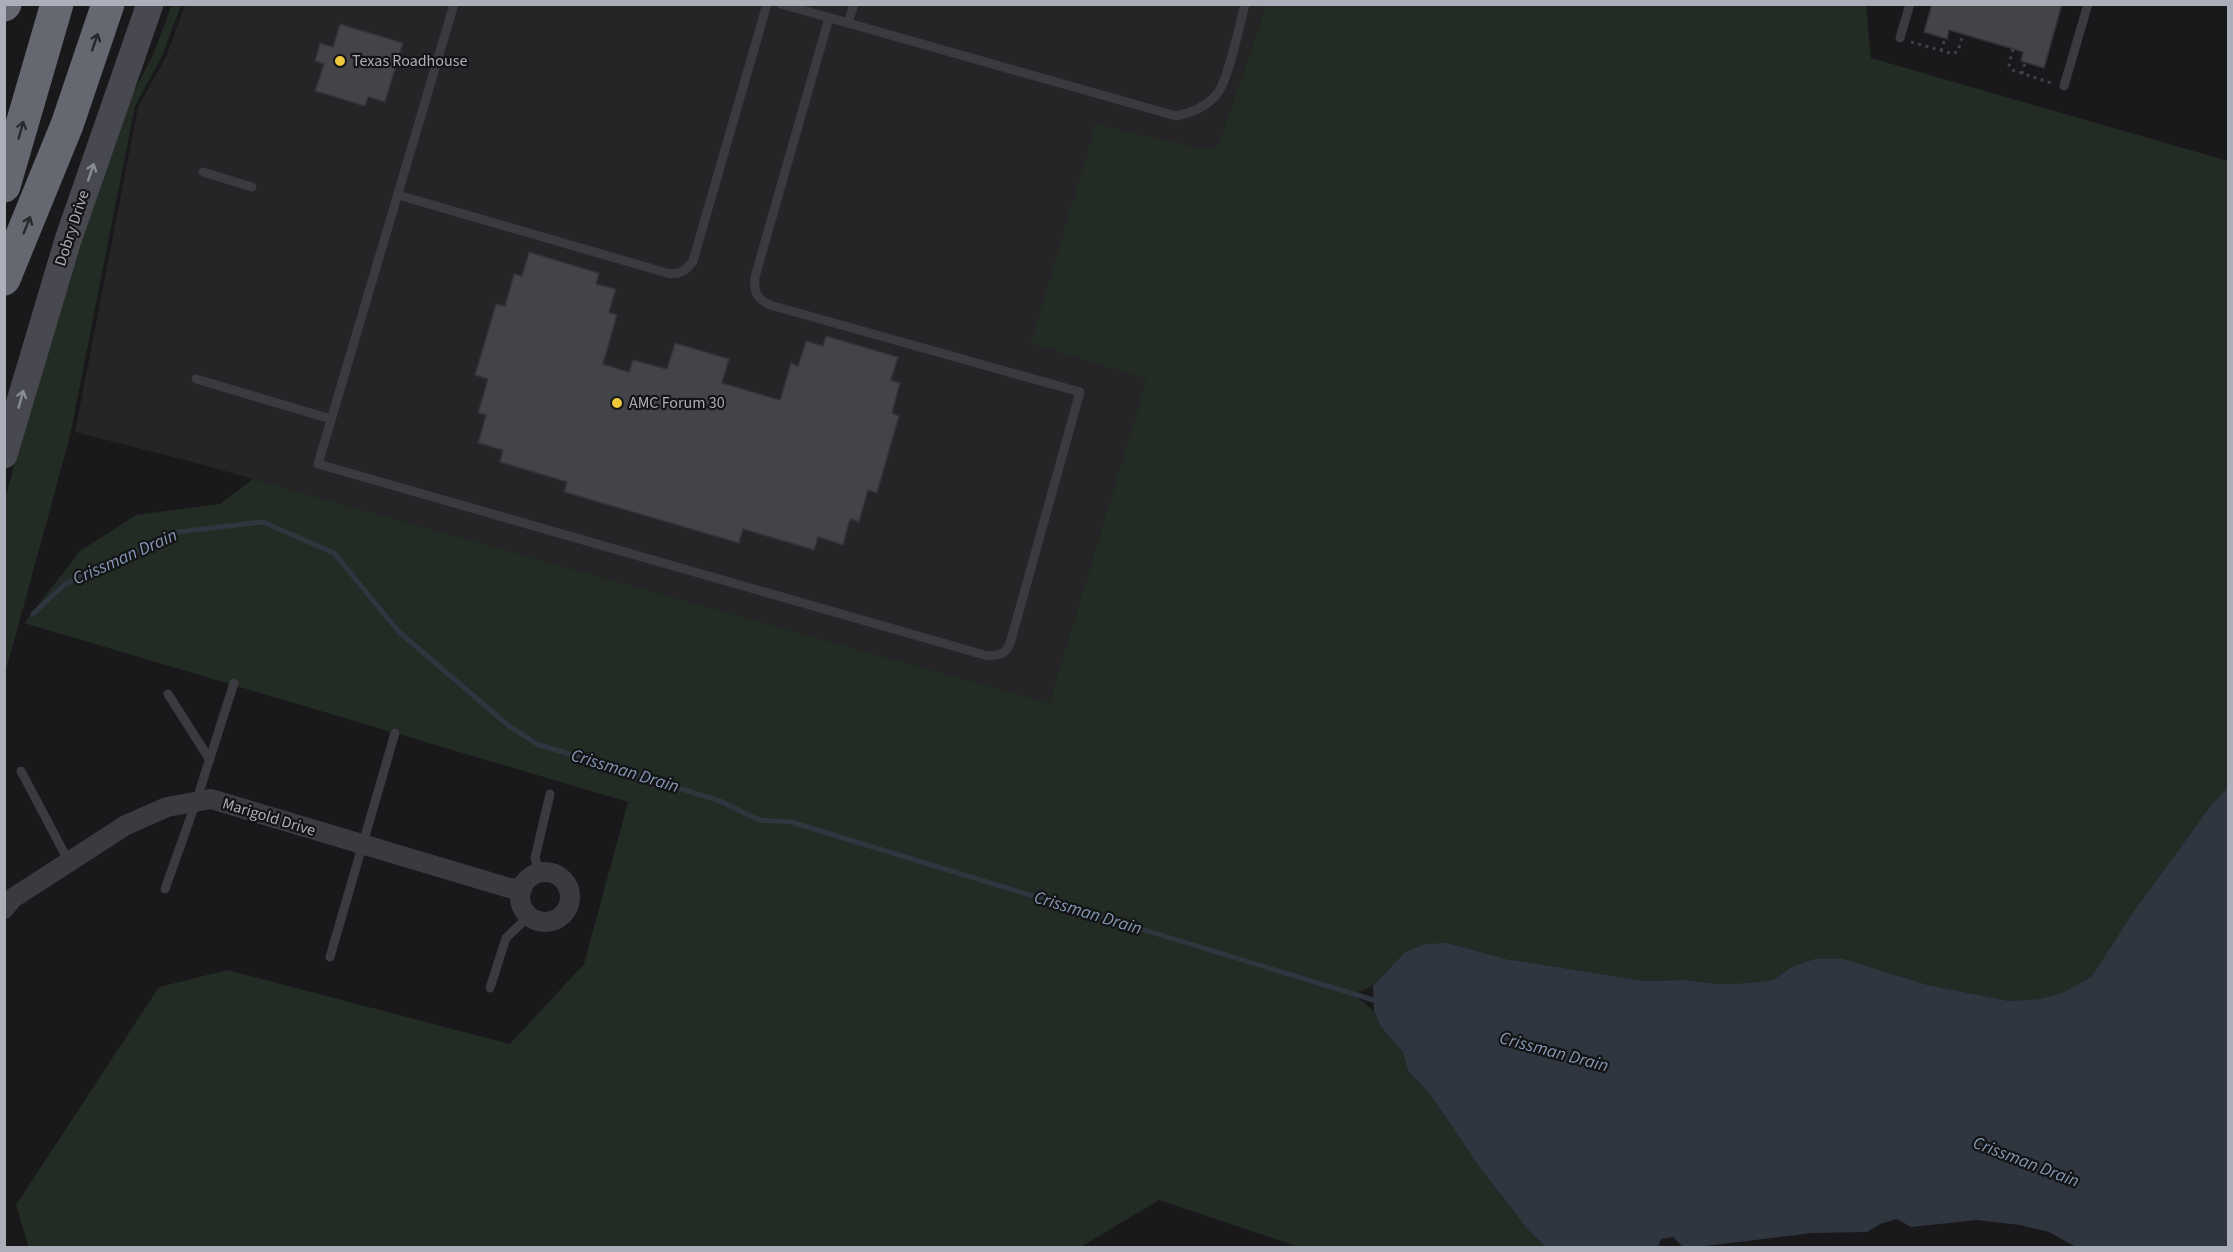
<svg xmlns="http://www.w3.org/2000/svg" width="2233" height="1252" font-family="'Source Sans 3',sans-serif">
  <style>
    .built { fill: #252528 }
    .green { fill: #232b25 }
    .water { fill: #2f363f }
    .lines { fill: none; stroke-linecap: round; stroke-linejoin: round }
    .stream { stroke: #2f363f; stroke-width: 5 }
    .building { fill: #434448; stroke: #333337; stroke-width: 1.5 }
    .path { stroke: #404147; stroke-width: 3; stroke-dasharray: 3 4.5; stroke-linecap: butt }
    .lane { stroke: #3a3a40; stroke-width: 9 }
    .street { stroke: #3a3a40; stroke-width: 20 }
    .secondary { stroke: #484950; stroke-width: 27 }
    .highway { stroke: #666871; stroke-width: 33 }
    .oneway { stroke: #28292d }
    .oneway2 { stroke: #898b95 }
    .poi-dot { fill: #efc73d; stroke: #141416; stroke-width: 2 }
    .labels { text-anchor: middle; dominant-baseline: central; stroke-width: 4.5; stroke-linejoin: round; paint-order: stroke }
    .poi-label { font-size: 16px; fill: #acafba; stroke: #141416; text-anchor: start }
    .street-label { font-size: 16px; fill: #acafba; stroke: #141416 }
    .water-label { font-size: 18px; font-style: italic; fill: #8498b4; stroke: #141416 }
  </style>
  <rect width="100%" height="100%" fill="#19191b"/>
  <polygon class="built" points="185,5 1266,5 1218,146 1049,703 189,461 75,432 138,107 166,57"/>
  <g class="green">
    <polygon points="172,5 181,5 162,56 135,106 70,436 5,674 5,498 62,296 129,100 152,57"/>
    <polygon points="1266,5 1866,5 1871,58 2228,161 2228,788 2212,804 2134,911 2091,977 2064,992 2039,999 2009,1001 1928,985 1844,959 1814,959 1791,967 1773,980 1749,983 1717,984 1685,980 1644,981 1506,959 1448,943 1405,952 1373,986 1353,994 1374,1011 1381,1027 1403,1052 1408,1071 1427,1090 1483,1172 1529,1231 1546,1247 1299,1247 1159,1200 1079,1248 29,1248 16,1205 159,987 227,970 510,1044 584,964 628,802 24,623 80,551 136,515 220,504 253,479 1049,703 1147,379 1031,343 1096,124 1198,148 1218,146"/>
  </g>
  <polygon class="water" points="2228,788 2228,1247 2076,1247 2049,1232 2020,1225 1977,1220 1911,1227 1897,1219 1880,1224 1867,1232 1812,1233 1697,1247 1683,1247 1673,1237 1661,1239 1658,1247 1546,1247 1529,1231 1505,1200 1483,1172 1427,1090 1408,1071 1403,1052 1381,1027 1374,1011 1373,986 1405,952 1425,944 1448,943 1506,959 1644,981 1685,980 1717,984 1749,983 1773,980 1791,967 1814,959 1844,959 1928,985 2009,1001 2039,999 2064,992 2091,977 2134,911 2212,804"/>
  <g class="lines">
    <polyline class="stream" points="33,614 65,584 177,532 263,522 334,553 399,632 509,726 537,744 720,801 759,820 791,822 1380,1002"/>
  </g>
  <g class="building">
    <polygon points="1932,4 2062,4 2044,68 2021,61 2023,52 2017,50 1949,30 1947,39 1924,32"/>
    <polygon points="340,24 403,43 385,102 368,97 365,106 315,91 324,64 315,61 320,43 333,47"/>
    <polygon points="529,252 599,273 596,284 616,289 609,312 617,315 603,364 629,372 633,360 667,369 675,343 729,359 722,383 780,400 791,363 798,366 806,341 823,346 826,336 898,357 891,380 900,383 892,413 899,416 877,493 868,490 859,522 850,519 843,545 818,537 814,550 743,529 739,543 564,492 567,482 500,462 503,450 478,443 486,415 478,413 488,379 475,375 496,304 505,306 514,274 522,276"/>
  </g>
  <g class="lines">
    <g class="path">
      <polyline points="1911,42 1953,54 1958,51 1963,34"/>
      <polyline points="2013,49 2009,65 2012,70 2051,83"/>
      <polyline points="1941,51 1945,38"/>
      <polyline points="2022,74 2025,62"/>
    </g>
    <g class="lane">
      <path d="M454,4L318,464L988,656C1001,655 1007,654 1011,640L1080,392L770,305C756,298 754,293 755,277L829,18"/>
      <path d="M781,4L1176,116C1191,113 1207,106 1217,94C1228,81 1240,24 1245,4"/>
      <polyline points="848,23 854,4"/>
      <polyline points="1900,38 1910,4"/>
      <polyline points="2064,86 2088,4"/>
      <polyline points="203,172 252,187"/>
      <path d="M398,195L667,273C680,275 685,272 693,261L767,4"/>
      <polyline points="196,379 331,419"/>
      <polyline points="168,694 210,760"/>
      <polyline points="21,771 69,862"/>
      <polyline points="540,873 535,858 550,794"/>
      <polyline points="165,889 196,802 234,683"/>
      <polyline points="330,957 395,733"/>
      <polyline points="490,988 506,938 529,916"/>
    </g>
    <g class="street">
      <circle cx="545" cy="897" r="25"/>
      <polyline points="4,909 13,898 126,825 167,807 211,799 509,888 522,889"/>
    </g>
    <polyline class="secondary" points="4,455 68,240 150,4"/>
    <g class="highway">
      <polyline points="4,5 5,4"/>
      <polyline points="4,186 57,4"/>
      <polyline points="4,279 67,125 108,4"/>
    </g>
  </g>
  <defs><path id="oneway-shaft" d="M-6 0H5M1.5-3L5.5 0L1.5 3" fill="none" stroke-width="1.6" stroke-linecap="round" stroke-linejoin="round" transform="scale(1.5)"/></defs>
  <g class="oneway">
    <use href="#oneway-shaft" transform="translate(95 42) rotate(-71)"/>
    <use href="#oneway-shaft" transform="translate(21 130) rotate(-74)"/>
    <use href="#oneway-shaft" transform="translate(27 225) rotate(-68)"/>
  </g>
  <g class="oneway2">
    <use href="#oneway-shaft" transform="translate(91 172) rotate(-71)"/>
    <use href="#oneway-shaft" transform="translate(21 399) rotate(-74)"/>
  </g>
  <g class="poi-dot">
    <circle cx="340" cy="61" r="6"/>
    <circle cx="617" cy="403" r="6"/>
  </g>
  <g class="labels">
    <g class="poi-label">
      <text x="352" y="61">Texas Roadhouse</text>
      <text x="629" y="403">AMC Forum 30</text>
    </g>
    <g class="street-label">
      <text transform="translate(72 228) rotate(-72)">Dobry Drive</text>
      <text transform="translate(269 817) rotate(17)">Marigold Drive</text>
    </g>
    <g class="water-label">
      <text transform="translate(125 557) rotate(-24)">Crissman Drain</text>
      <text transform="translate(625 771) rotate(17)">Crissman Drain</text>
      <text transform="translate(1088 913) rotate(17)">Crissman Drain</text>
      <text transform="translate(1554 1052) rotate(15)">Crissman Drain</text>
      <text transform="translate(2026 1162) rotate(21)">Crissman Drain</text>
    </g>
  </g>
  <rect width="2233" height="1252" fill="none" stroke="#acafba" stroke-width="12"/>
</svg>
